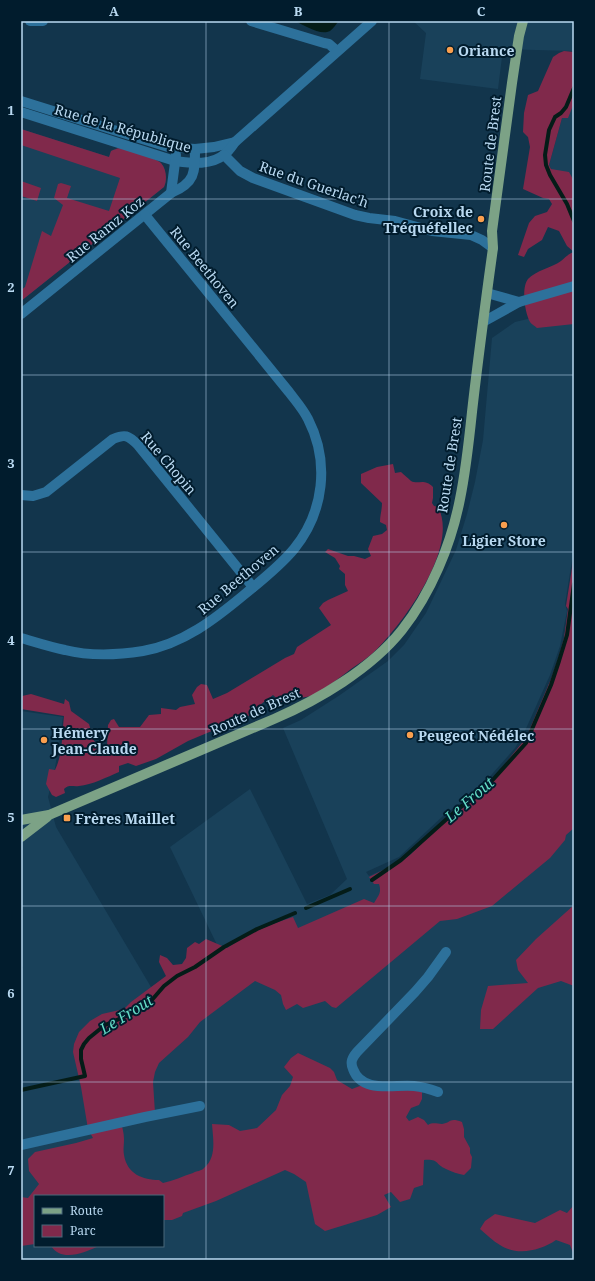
<svg xmlns="http://www.w3.org/2000/svg" width="595" height="1281" font-family="'Noto Serif',serif">
  <style>
    .built { fill: #19415a; fill-rule: evenodd }
    .green { fill: #80294b }
    .water { fill: #041c18 }
    .lines { fill: none; stroke-linecap: round; stroke-linejoin: round }
    .stream { stroke: #041c18; stroke-width: 4 }
    .minor { stroke: #2d719b; stroke-width: 10 }
    .major { stroke: #7ca286; stroke-width: 10 }
    .grid { fill: none; stroke: #b9d9f1; stroke-width: 1; stroke-opacity: 0.55 }
    .poi-dot { fill: #fa9f4e; stroke: #011c2d; stroke-width: 1.5 }
    .labels { text-anchor: middle; dominant-baseline: central; stroke-width: 4; stroke-linejoin: round; paint-order: stroke }
    .poi-label { font-size: 14px; font-weight: bold; fill: #b9d9f1; stroke: #011c2d; text-anchor: start }
    .street-label { font-size: 14px; fill: #b9d9f1; stroke: #011c2d }
    .water-label { font-size: 15px; font-style: italic; fill: #64dcc6; stroke: #011c2d }
    .neatline { fill: none; stroke: #b9d9f1; stroke-width: 1.5 }
    .grid-label { font-size: 13px; text-anchor: middle; font-weight: bold; fill: #b9d9f1 }
  </style>
  <rect width="100%" height="100%" fill="#12354c"/>
  <g class="built">
    <polygon points="413,21 574,21 574,51 503,49 498,89 420,79 426,33"/>
    <polygon points="574,88 574,180 560,184 549,165 562,118"/>
    <polygon points="21,129 109,157 111,151 115,149 161,163 164,167 166,177 166,182 164,187 21,301"/>
    <path d="M574,308V548L565,604L567,611L560,646L550,675L524,733L515,748L478,790L444,815L399,857L366,872L369,876L402,861L429,839L445,820L467,803L479,797L528,749L574,612V1260H21V969L23,968L21,964V711L63,717L55,768L48,797L56,827L151,987L220,951L170,847L250,789L307,904L330,895L347,879L283,728L301,720L340,695L388,661L404,645L426,613L456,550L467,514L475,482L483,440L492,338L515,322ZM35,1196H163V1246H35Z"/>
  </g>
  <g class="green">
    <polygon points="564,51 574,52 574,103 568,118 562,118 549,165 551,169 569,172 574,181 574,252 567,246 559,231 548,227 542,240 528,249 524,257 518,255 529,223 535,216 547,212 552,204 549,199 543,198 523,189 530,147 528,137 523,132 524,113 528,95 538,91 553,57 559,53"/>
    <path d="M21,129L109,157L111,151C114,150 117,148 120,148C126,148 158,159 161,163C167,170 167,180 164,187L21,301V290L25,287L42,231L51,236L63,205L54,198L58,184L61,183L71,186L67,198L109,211L120,178L21,145Z"/>
    <polygon points="21,181 41,188 37,201 21,196"/>
    <path d="M574,252V324L537,328C535,326 531,324 530,322C525,313 521,288 528,279C535,271 553,267 561,261C566,257 568,254 574,252Z"/>
    <path d="M393,464L395,473L401,472C404,475 408,478 411,481C418,485 424,478 433,487V498L432,503L434,506L438,507C460,548 401,626 373,653C366,659 358,664 351,669C339,678 327,688 313,695C309,697 303,697 299,698C292,700 288,702 281,702L273,695L252,711L244,722L235,727L219,728L188,741L156,759L136,766L128,763L119,766V772C107,777 92,785 79,786C73,787 69,784 64,789L65,793L56,797L52,795L46,784L49,769L55,770C63,754 62,733 64,716L21,709L22,696L31,694L64,704L65,699L69,702L71,711L89,724L94,741L100,746H107L108,725L111,720L114,719L119,727H140L149,715L161,714V708L176,710L180,707L195,704L192,695L197,687L201,684L207,685L213,699L227,693L285,658L294,654L297,647L331,625L319,608L323,603L328,600L348,591L345,585V574L339,569L340,566L335,558L325,552L328,549L348,556H354L365,559L371,556L368,549L373,536L382,534L387,530L386,525L380,522C380,515 382,510 382,503L361,483V474L377,467Z"/>
    <path d="M574,555V828L566,835L565,840L550,858L492,906L457,919L440,921L336,1008L332,1007L325,1001L303,1008L297,1004L286,1010L283,1004L281,995L275,990L255,981L200,1022L188,1037L159,1063L155,1072L153,1082L155,1113L121,1121C122,1127 124,1133 124,1139C124,1145 123,1150 124,1155C127,1174 143,1180 159,1180L163,1183C173,1181 183,1176 193,1173C196,1171 202,1171 204,1168C217,1158 213,1138 212,1124L229,1125L240,1131L257,1128L276,1110L282,1095L290,1086L293,1077L284,1067L291,1058L298,1053L330,1068L334,1072L337,1080L352,1089L373,1081L409,1088L422,1092V1099L419,1105L411,1108L406,1117L409,1121L418,1117L424,1120L428,1125C433,1122 437,1124 442,1124C451,1123 449,1117 462,1122L464,1129V1137L470,1148V1153L472,1157L471,1168L464,1175C458,1174 452,1172 446,1169C434,1164 440,1159 424,1160L423,1185L414,1188L410,1199L400,1202L391,1192L384,1195L391,1207L377,1215L325,1231L315,1224L306,1182L294,1174L285,1170L216,1201L183,1213L182,1216L172,1220H163V1196H35V1244L21,1246V1197L28,1198L39,1184L29,1171L28,1159L35,1152L76,1143L93,1138L88,1129L81,1087L73,1052L74,1044L79,1032L90,1021L102,1014L124,1009L131,1002L166,976L159,962L160,955L167,958L173,965L182,964L186,958L187,948L195,942L199,944L206,939L227,948C247,934 270,924 293,917L298,928L364,899L374,903C378,896 382,893 379,884H374L369,877L402,861L411,854L430,835L469,803L491,781L526,738L551,679L558,659L564,638L568,609L566,606Z"/>
    <polygon points="574,905 574,986 561,981 538,988 493,1029 480,1029 481,1010 488,986 528,983 518,970 516,960 536,939"/>
    <path d="M574,1205V1255L570,1245L556,1240C540,1251 517,1256 500,1245C493,1241 487,1235 480,1229L485,1221L495,1214L535,1223L560,1210L567,1213Z"/>
    <path d="M51,1246H99C85,1252 62,1263 51,1246Z"/>
  </g>
  <path class="water" d="M295,21H339C336,24 333,29 330,31C320,36 304,25 295,21Z"/>
  <g class="lines">
    <g class="stream">
      <polyline points="574,88 566,107 561,113 555,117 549,130 545,155 546,165 550,175 567,204 574,221"/>
      <polyline points="372,880 401,860 459,808 480,794 526,743 551,685 559,661 567,635 574,584"/>
      <polyline points="306,908 350,889"/>
      <polyline points="21,1090 85,1076 81,1059 81,1050 84,1044 89,1038 105,1025 131,1014 151,1001 164,986 177,976 195,967 224,947 257,929 295,913"/>
    </g>
    <g class="minor">
      <polyline points="30,21 43,21"/>
      <polyline points="251,21 324,43 329,44 337,51"/>
      <polyline points="21,101 168,147 195,149 214,147 235,142"/>
      <path d="M21,112L175,161C191,163 211,166 225,154C229,151 232,146 235,142L372,21"/>
      <polyline points="224,155 240,171 253,178 355,215 369,218 395,221 432,231 471,235 482,240 493,248"/>
      <polyline points="171,193 176,155"/>
      <polyline points="487,293 519,302"/>
      <path d="M21,314L171,193C195,183 195,173 195,149"/>
      <polyline points="483,322 519,302 574,286"/>
      <path d="M21,495L33,496L46,492L113,439C125,434 128,435 138,445L253,587"/>
      <path d="M21,638C35,642 50,647 65,650C89,656 118,655 143,651C183,644 215,619 245,594C262,580 280,566 294,549C324,512 330,462 308,419C303,409 295,400 289,392L145,215"/>
      <path d="M438,1092C430,1089 423,1087 414,1086C394,1084 362,1094 353,1069C350,1062 352,1058 357,1052L415,992L428,977L446,952"/>
      <polyline points="21,1145 145,1117 200,1106"/>
    </g>
    <g class="major">
      <path d="M21,820L49,815L274,719C318,700 371,669 402,630C431,593 451,545 460,499C466,470 469,441 472,412C477,367 483,322 489,277L493,248L492,231L512,83L519,36L523,21"/>
      <polyline points="21,837 47,817"/>
    </g>
  </g>
  <path class="grid" d="M206,21V1260M389,21V1260M21,199H574M21,375H574M21,552H574M21,729H574M21,906H574M21,1082H574"/>
  <g class="poi-dot">
    <circle cx="450" cy="50" r="4"/>
    <circle cx="481" cy="219" r="4"/>
    <circle cx="504" cy="525" r="4"/>
    <circle cx="410" cy="735" r="4"/>
    <circle cx="44" cy="740" r="4"/>
    <rect x="63" y="814" width="8" height="8" rx="2"/>
  </g>
  <g class="labels">
    <g class="poi-label">
      <text x="458" y="50">Oriance</text>
      <text x="473" y="211" text-anchor="end">Croix de<tspan x="473" dy="16">Tréquéfellec</tspan></text>
      <text x="504" y="540" text-anchor="middle">Ligier Store</text>
      <text x="52" y="732">Hémery<tspan x="52" dy="16">Jean-Claude</tspan></text>
      <text x="418" y="735">Peugeot Nédélec</text>
      <text x="75" y="818">Frères Maillet</text>
    </g>
    <g class="street-label">
      <text transform="translate(123 128) rotate(16)">Rue de la République</text>
      <text transform="translate(490 144) rotate(-83)">Route de Brest</text>
      <text transform="translate(314 184) rotate(19)">Rue du Guerlac'h</text>
      <text transform="translate(105 229) rotate(-39)">Rue Ramz Koz</text>
      <text transform="translate(205 267) rotate(51)">Rue Beethoven</text>
      <text transform="translate(169 463) rotate(50)">Rue Chopin</text>
      <text transform="translate(449 465) rotate(-81)">Route de Brest</text>
      <text transform="translate(238 579) rotate(-40)">Rue Beethoven</text>
      <text transform="translate(255 711) rotate(-24)">Route de Brest</text>
    </g>
    <g class="water-label">
      <text transform="translate(469 799) rotate(-41)">Le Frout</text>
      <text transform="translate(126 1014) rotate(-32)">Le Frout</text>
    </g>
  </g>
  <rect width="595" height="1281" fill="none" stroke="#011c2d" stroke-width="44"/>
  <rect x="34" y="1195" width="130" height="52" fill="#011c2d" stroke="#4b687b"/>
  <rect x="42" y="1208" width="20" height="6" fill="#7ca286" stroke="#4b687b"/>
  <text x="70" y="1215" font-size="12" fill="#b9d9f1">Route</text>
  <rect x="42" y="1225" width="20" height="12" fill="#80294b" stroke="#4b687b"/>
  <text x="70" y="1235" font-size="12" fill="#b9d9f1">Parc</text>
  <rect x="22" y="22" width="551" height="1237" class="neatline"/>
  <g class="grid-label">
    <text x="114" y="16">A</text>
    <text x="298" y="16">B</text>
    <text x="481" y="16">C</text>
    <text x="11" y="115">1</text>
    <text x="11" y="292">2</text>
    <text x="11" y="468">3</text>
    <text x="11" y="645">4</text>
    <text x="11" y="822">5</text>
    <text x="11" y="998">6</text>
    <text x="11" y="1175">7</text>
  </g>
</svg>
